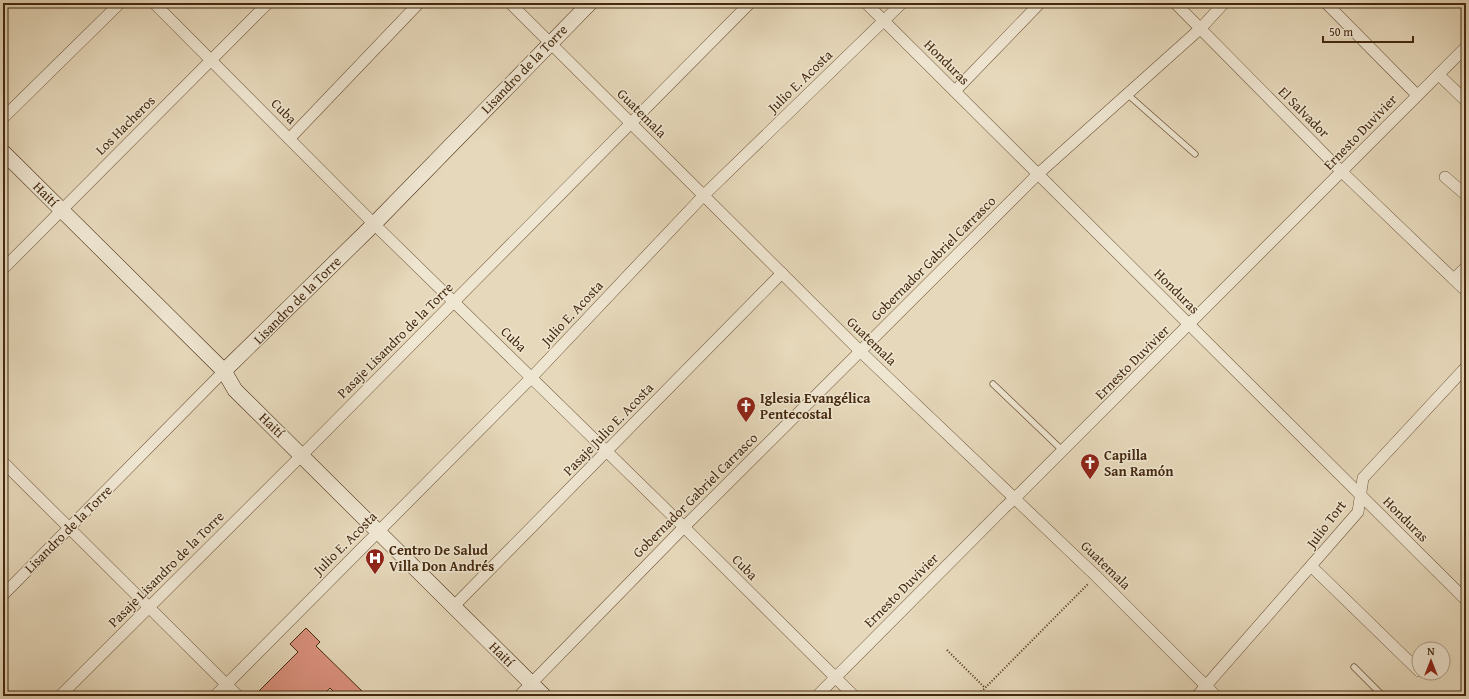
<svg xmlns="http://www.w3.org/2000/svg" width="1469" height="699" font-family="'Gentium Book Plus',serif">
  <style>
    .building { fill: #dc9280; stroke: #45290e }
    .lines { fill: none; stroke-linecap: round; stroke-linejoin: round }
    .lane-casing { stroke: #6d5539; stroke-width: 7 }
    .street-casing { stroke: #6d5539; stroke-width: 12 }
    .secondary-casing { stroke: #45290e; stroke-width: 16 }
    .path { stroke: #45290e; stroke-width: 2; stroke-dasharray: 1 2; stroke-linecap: butt }
    .lane { stroke: #efe6d2; stroke-width: 5.5 }
    .street { stroke: #efe6d2; stroke-width: 11 }
    .secondary { stroke: #efe6d2; stroke-width: 15 }
    .labels { text-anchor: middle; dominant-baseline: central; stroke-width: 3; stroke-linejoin: round; paint-order: stroke }
    .street-label { font-size: 14px; fill: #45290e; stroke: #efe6d2 }
    .poi-label { font-size: 14px; font-weight: bold; fill: #45290e; stroke: #efe6d2; text-anchor: start }
  </style>
  <rect width="100%" height="100%" fill="#e6d8ba"/>
  <filter id="stains"><feTurbulence type="fractalNoise" baseFrequency=".005" numOctaves="4"/><feColorMatrix values="0 0 0 0 .2 0 0 0 0 .09 0 0 0 0 .02 0 0 0 .5 -.17"/></filter>
  <radialGradient id="worn" r=".72"><stop offset=".6" stop-color="#630" stop-opacity="0"/><stop offset="1" stop-color="#630" stop-opacity=".3"/></radialGradient>
  <polygon class="building" points="306,628 320,642 316,646 367,696 338,696 330,688 322,696 254,696 298,652 290,644"/>
  <g class="lines">
    <g class="lane-casing">
      <g id="lane">
        <polyline points="1126,93 1195,154"/>
        <polyline points="993,384 1063,451"/>
        <polyline points="1354,667 1383,696"/>
      </g>
    </g>
    <g class="street-casing">
      <g id="street">
        <polyline points="154,3 374,224 684,527 854,696"/>
        <polyline points="510,3 861,352 1096,576 1216,696"/>
        <polyline points="866,3 1466,600"/>
        <polyline points="1175,3 1342,172 1466,291"/>
        <polyline points="1326,3 1417,95"/>
        <polyline points="1439,75 1466,101"/>
        <polyline points="955,91 1040,3"/>
        <polyline points="3,118 120,3"/>
        <polyline points="290,138 419,3"/>
        <polyline points="1445,177 1466,195"/>
        <polyline points="3,269 268,3"/>
        <polyline points="1454,279 1466,267"/>
        <polyline points="3,462 238,696"/>
        <polyline points="1312,567 1419,671"/>
        <polyline points="3,595 224,371"/>
        <polyline points="454,606 782,273"/>
        <polyline points="60,696 302,455 750,3"/>
        <polyline points="215,696 532,377 704,195 902,3"/>
        <polyline points="519,696 684,527 1038,174 1201,28 1224,3"/>
        <polyline points="817,696 1004,508 1015,498 1466,47"/>
        <polyline points="1197,696 1358,512 1363,478 1466,367"/>
      </g>
    </g>
    <g class="secondary-casing">
      <g id="secondary">
        <polyline points="3,152 224,371 235,390 544,696"/>
        <polyline points="224,371 374,224 590,3"/>
      </g>
    </g>
    <g class="path">
      <polyline points="947,650 985,688"/>
      <polyline points="977,696 1088,584"/>
    </g>
    <use href="#lane" class="lane"/>
    <use href="#street" class="street"/>
    <use href="#secondary" class="secondary"/>
  </g>
  <defs>
    <g id="church-pin" transform="scale(1)"><path d="M0 17L-7.5 6A9.5 9.5 0 1 1 7.5 6Z" fill="#8f2418" stroke="#efe6d2"/><path d="M-1.2-6h2.4v3.5h3.3v2.4h-3.3V6h-2.4V-.1h-3.3v-2.4h3.3Z" fill="#fff"/></g>
    <g id="hospital-pin" transform="scale(1)"><path d="M0 17L-7.5 6A9.5 9.5 0 1 1 7.5 6Z" fill="#8f2418" stroke="#efe6d2"/><path d="M-5-5h3v3.5h4V-5h3V5h-3V1.5h-4V5h-3Z" fill="#fff"/></g>
  </defs>
  <g fill-rule="evenodd">
    <use href="#church-pin" x="746" y="406"/>
    <use href="#church-pin" x="1090" y="463"/>
    <use href="#hospital-pin" x="375" y="558"/>
  </g>
  <g class="labels">
    <g class="street-label">
      <text transform="translate(947 62) rotate(45)">Honduras</text>
      <text transform="translate(524 69) rotate(-46)">Lisandro de la Torre</text>
      <text transform="translate(800 81) rotate(-44)">Julio E. Acosta</text>
      <text transform="translate(284 111) rotate(45)">Cuba</text>
      <text transform="translate(1304 112) rotate(45)">El Salvador</text>
      <text transform="translate(642 113) rotate(45)">Guatemala</text>
      <text transform="translate(125 125) rotate(-45)">Los Hacheros</text>
      <text transform="translate(1360 132) rotate(-46)">Ernesto Duvivier</text>
      <text transform="translate(46 194) rotate(45)">Haití</text>
      <text transform="translate(933 258) rotate(-45)">Gobernador Gabriel Carrasco</text>
      <text transform="translate(1177 291) rotate(45)">Honduras</text>
      <text transform="translate(297 300) rotate(-45)">Lisandro de la Torre</text>
      <text transform="translate(572 313) rotate(-47)">Julio E. Acosta</text>
      <text transform="translate(514 339) rotate(44)">Cuba</text>
      <text transform="translate(395 340) rotate(-45)">Pasaje Lisandro de la Torre</text>
      <text transform="translate(872 341) rotate(44)">Guatemala</text>
      <text transform="translate(1132 362) rotate(-45)">Ernesto Duvivier</text>
      <text transform="translate(272 425) rotate(44)">Haití</text>
      <text transform="translate(608 429) rotate(-46)">Pasaje Julio E. Acosta</text>
      <text transform="translate(695 495) rotate(-45)">Gobernador Gabriel Carrasco</text>
      <text transform="translate(1406 519) rotate(45)">Honduras</text>
      <text transform="translate(1326 524) rotate(-53)">Julio Tort</text>
      <text transform="translate(68 529) rotate(-45)">Lisandro de la Torre</text>
      <text transform="translate(345 543) rotate(-45)">Julio E. Acosta</text>
      <text transform="translate(1106 565) rotate(44)">Guatemala</text>
      <text transform="translate(745 567) rotate(45)">Cuba</text>
      <text transform="translate(166 569) rotate(-45)">Pasaje Lisandro de la Torre</text>
      <text transform="translate(901 590) rotate(-45)">Ernesto Duvivier</text>
      <text transform="translate(502 654) rotate(45)">Haití</text>
    </g>
    <g class="poi-label">
      <text x="760" y="398">Iglesia Evangélica<tspan x="760" dy="16">Pentecostal</tspan></text>
      <text x="1104" y="455">Capilla<tspan x="1104" dy="16">San Ramón</tspan></text>
      <text x="389" y="550">Centro De Salud<tspan x="389" dy="16">Villa Don Andrés</tspan></text>
    </g>
  </g>
  <rect width="1469" height="699" fill="none" stroke="#e6d8ba" stroke-width="16"/>
  <rect x="4" y="4" width="1461" height="691" fill="none" stroke="#45290e" stroke-width="2"/>
  <rect x="8" y="8" width="1453" height="683" fill="none" stroke="#45290e"/>
  <g transform="translate(1431 661)"><circle r="19" fill="#efe6d2" stroke="#ab9a84"/>
  <path d="M0-3L7 15L0 10L-7 15Z" fill="#8f2418"/>
  <text y="-6" font-size="11" font-weight="bold" text-anchor="middle" fill="#45290e">N</text>
  </g>
  <path d="M1323 36v6h90v-6" fill="none" stroke="#45290e" stroke-width="2"/>
  <text x="1329" y="36" font-size="12" fill="#45290e" stroke="#efe6d2" stroke-width="3" paint-order="stroke">50 m</text>
  <rect width="100%" height="100%" filter="url(#stains)"/>
  <rect width="100%" height="100%" fill="url(#worn)"/>
</svg>
